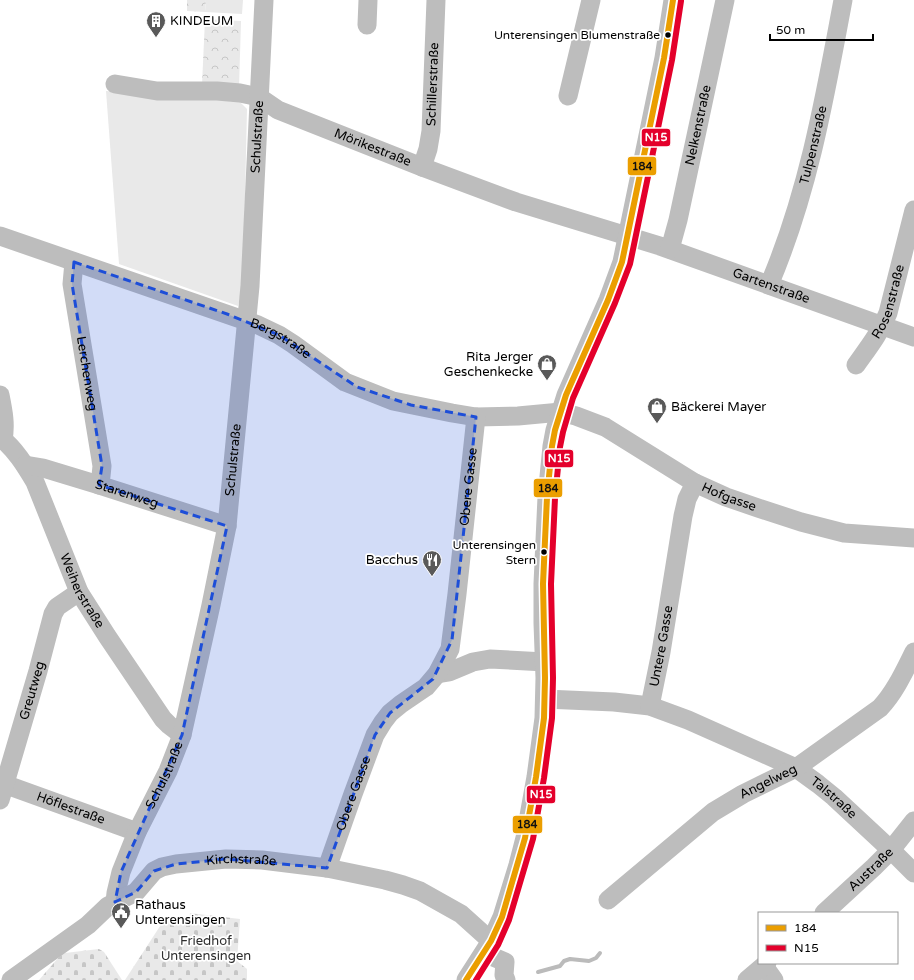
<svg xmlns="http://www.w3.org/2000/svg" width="914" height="980" font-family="'Varela Round',sans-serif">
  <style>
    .grass { fill: #e9e9e9 }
    .forest { fill: url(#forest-crowns) }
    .cemetery { fill: url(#cemetery-stones) }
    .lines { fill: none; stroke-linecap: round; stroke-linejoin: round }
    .stream { stroke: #bbb; stroke-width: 4 }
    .minor { stroke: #bdbdbd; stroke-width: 19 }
    .bus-1-casing { stroke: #fff; stroke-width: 9 }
    .bus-2-casing { stroke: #fff; stroke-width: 9 }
    .bus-1 { stroke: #eb9e00; stroke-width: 6 }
    .bus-2 { stroke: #e4002b; stroke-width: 6 }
    .marked { fill: #1d4ed8; fill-opacity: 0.2; stroke: #1d4ed8; stroke-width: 3; stroke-dasharray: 8 5; stroke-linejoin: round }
    .bus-dot { fill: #000; stroke: #fff; stroke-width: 1.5 }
    .labels { text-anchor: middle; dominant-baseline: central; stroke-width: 3.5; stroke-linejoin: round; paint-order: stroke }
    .bus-label { font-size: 12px; fill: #000; stroke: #fff; text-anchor: end }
    .poi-label { font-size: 13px; fill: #000; stroke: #fff; text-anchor: start }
    .street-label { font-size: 13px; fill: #000; stroke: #fff }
    .park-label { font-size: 13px; fill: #2e2e2e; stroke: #fff }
    .line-badge { stroke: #fff; stroke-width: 1.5 }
    .badge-label { font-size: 11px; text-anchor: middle; font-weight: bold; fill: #fff }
    .pale-badge-label { font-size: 11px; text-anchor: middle; font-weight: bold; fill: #111 }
  </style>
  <defs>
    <pattern id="forest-crowns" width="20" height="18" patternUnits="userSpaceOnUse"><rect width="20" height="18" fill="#e9e9e9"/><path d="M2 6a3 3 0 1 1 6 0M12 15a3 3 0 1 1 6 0" fill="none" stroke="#c6c6c6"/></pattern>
    <pattern id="cemetery-stones" width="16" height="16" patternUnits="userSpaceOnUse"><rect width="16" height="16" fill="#e9e9e9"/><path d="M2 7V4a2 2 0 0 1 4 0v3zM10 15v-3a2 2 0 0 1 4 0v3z" fill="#c6c6c6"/></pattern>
  </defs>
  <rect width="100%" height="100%" fill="#fff"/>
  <g class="grass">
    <polygon points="206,0 243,0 242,14 205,12"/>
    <polygon points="106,91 240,102 247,109 243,284 238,306 119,264"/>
  </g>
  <g class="forest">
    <polygon points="187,0 206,0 205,12 187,11"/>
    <polygon points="205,19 241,21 239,88 202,85"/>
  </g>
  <g class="cemetery">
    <polygon points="190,913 240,919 237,961 247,969 247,980 125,980 164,920 189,922"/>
    <polygon points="99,949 104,952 122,980 39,980 59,957 65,953"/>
  </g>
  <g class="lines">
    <polyline class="stream" points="538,972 560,966 564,961 570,959 589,961 596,958 600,953"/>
    <g class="minor">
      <polyline points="367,25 368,0"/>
      <path id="s1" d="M115,84L157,91H217L240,93L259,97L278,110L422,167L516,202L660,246L914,337"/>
      <polyline points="568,96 591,0"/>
      <path id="s2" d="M422,167L428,149L431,131L436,0"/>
      <path id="s3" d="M0,236L258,325L279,335L293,344L345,382L393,401L452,413L476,417L518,416L561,412L576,416L605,427L695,483L726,497L758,508L801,522L844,533L914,538"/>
      <path id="s4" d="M670,249L678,220L725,0"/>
      <path id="s5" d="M74,262L72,284L102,466L101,476L99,485"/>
      <path id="s6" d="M769,285C808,194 825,97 843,0"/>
      <path id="s7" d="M856,365C868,348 880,333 888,313L914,210"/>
      <path d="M0,395C3,410 6,424 3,440"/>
      <path id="s8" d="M0,437C15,449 25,465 35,482L79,592L107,636L163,719L169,725L182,735"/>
      <path id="s9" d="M25,465L43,468L99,485L227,526"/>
      <polyline points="437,674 449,672 473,662 490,659 545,662"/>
      <path id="s10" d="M545,699L614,702L650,706L688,720L796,768L818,784L834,797L891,850L914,873"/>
      <path id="s11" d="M650,706L661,652L683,516L687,499L695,483"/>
      <path id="s12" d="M4,784L137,832"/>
      <path id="s13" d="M0,800L38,671L53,614L57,607L79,592"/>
      <path id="s14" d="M327,868L353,794L375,735L383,722L390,713L401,704L426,687L437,674L450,649L457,594L476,417"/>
      <path id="s15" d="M608,900L713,812L743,794L796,768L880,708C895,692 904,672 914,652"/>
      <path id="s16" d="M115,902L116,893L121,872L137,832L168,771L182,735L211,605L227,526L250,286L264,0"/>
      <path id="s17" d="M824,913L874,867L891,850L914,821"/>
      <polyline points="484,953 505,962 504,975 506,980"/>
      <polyline points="764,966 774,980"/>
      <path id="s18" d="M11,980L88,925L108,906L136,892L154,871L162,867L176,864L226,859L262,860L327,868L385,880L403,885L420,891L461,914L491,941"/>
      <polyline points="466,980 491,941 502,917 518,865 525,838 536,777 544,718 545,678 543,623 543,584 547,497 552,446 555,430 566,395 608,300 622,262 664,58 673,0"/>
      <polyline points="747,980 767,963"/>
    </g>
    <g class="bus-1-casing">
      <polyline id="bus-1" points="466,980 491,941 502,917 525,838 536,777 544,718 545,678 543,584 547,497 552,446 555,430 566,395 608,300 622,262 664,58 673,0"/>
    </g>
    <g class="bus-2-casing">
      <polyline id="bus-2" points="476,980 498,945 509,920 533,839 544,778 552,718 553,678 551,584 555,498 560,447 563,432 573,398 615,303 630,264 672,60 681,1"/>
    </g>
    <use href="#bus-1" class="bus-1"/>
    <use href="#bus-2" class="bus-2"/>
  </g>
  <path class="marked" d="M74,262L227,314L279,335L357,387L411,405L476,417L452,640L433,679L390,713L375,735L327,868L226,859L176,864L154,871L136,892L115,902L121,872L182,735L227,526L99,485L102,466L72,284Z"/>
  <defs>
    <g id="building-pin" transform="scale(1)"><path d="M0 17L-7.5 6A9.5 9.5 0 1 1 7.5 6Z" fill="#595959" stroke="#fff"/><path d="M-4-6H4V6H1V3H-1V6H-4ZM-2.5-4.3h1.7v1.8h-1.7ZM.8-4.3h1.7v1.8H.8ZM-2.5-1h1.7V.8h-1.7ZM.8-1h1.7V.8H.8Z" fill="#fff"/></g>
    <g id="shop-pin" transform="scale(1)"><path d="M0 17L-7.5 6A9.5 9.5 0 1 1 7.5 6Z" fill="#595959" stroke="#fff"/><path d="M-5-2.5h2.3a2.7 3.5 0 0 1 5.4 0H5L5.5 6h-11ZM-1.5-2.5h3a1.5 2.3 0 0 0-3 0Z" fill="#fff"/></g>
    <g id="restaurant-pin" transform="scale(1)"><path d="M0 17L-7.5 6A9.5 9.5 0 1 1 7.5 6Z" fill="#595959" stroke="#fff"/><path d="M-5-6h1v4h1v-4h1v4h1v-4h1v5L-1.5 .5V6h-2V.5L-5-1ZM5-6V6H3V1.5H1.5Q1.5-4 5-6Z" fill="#fff"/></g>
    <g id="civic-pin" transform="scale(1)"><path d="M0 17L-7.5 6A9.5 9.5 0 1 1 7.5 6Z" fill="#595959" stroke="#fff"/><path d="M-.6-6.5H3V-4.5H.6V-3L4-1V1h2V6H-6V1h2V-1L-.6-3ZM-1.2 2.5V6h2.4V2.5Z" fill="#fff"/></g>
  </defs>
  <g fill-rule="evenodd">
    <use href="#building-pin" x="156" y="21"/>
    <use href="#shop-pin" x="547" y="364"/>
    <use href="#shop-pin" x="657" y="407"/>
    <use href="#restaurant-pin" x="432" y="560"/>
    <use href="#civic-pin" x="121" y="912"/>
  </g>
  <g class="bus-dot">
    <circle cx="668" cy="35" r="3.5"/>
    <circle cx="544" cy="552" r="3.5"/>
  </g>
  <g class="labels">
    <g class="bus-label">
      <text x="660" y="35">Unterensingen Blumenstraße</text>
      <text x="536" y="545">Unterensingen<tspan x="536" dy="15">Stern</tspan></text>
    </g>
    <g class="poi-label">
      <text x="170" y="21">KINDEUM</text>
      <text x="533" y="357" text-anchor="end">Rita Jerger<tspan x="533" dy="15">Geschenkecke</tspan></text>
      <text x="671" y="407">Bäckerei Mayer</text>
      <text x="418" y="560" text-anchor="end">Bacchus</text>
      <text x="135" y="905">Rathaus<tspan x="135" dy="15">Unterensingen</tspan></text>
    </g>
    <g class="street-label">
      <text stroke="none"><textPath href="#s2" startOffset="84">Schillerstraße</textPath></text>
      <text stroke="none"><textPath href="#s4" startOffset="127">Nelkenstraße</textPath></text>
      <text stroke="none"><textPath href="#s16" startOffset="785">Schulstraße</textPath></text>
      <text stroke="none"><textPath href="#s6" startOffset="147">Tulpenstraße</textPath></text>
      <text stroke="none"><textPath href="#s1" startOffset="270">Mörikestraße</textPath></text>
      <text stroke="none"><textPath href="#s1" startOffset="692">Gartenstraße</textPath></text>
      <text stroke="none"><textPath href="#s7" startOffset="72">Rosenstraße</textPath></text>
      <text stroke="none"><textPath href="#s3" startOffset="299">Bergstraße</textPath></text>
      <text stroke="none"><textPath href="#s5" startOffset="113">Lerchenweg</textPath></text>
      <text stroke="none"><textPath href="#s16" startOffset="461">Schulstraße</textPath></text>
      <text stroke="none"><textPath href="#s14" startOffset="421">Obere Gasse</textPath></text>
      <text stroke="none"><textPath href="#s9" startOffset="106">Starenweg</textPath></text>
      <text stroke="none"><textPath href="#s3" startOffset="788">Hofgasse</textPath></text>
      <text stroke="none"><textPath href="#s8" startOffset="176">Weiherstraße</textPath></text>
      <text stroke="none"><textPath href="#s11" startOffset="61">Untere Gasse</textPath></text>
      <text stroke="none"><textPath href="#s13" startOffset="114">Greutweg</textPath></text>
      <text stroke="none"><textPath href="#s16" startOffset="137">Schulstraße</textPath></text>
      <text stroke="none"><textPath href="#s15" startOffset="200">Angelweg</textPath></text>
      <text stroke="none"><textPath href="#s14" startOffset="79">Obere Gasse</textPath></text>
      <text stroke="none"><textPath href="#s10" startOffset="312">Talstraße</textPath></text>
      <text stroke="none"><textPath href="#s12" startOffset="71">Höflestraße</textPath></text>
      <text stroke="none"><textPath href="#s18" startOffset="270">Kirchstraße</textPath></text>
      <text stroke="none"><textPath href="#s17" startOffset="64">Austraße</textPath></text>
    </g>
    <g class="park-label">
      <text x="206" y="941">Friedhof<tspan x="206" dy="15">Unterensingen</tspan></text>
    </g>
  </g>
  <g class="line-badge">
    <rect x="641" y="128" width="30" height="19" rx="4" fill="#e4002b"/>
    <rect x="627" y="156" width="30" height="20" rx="4" fill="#eb9e00"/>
    <rect x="544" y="449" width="30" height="19" rx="4" fill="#e4002b"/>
    <rect x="533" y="478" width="30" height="20" rx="4" fill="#eb9e00"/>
    <rect x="526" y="785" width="30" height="19" rx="4" fill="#e4002b"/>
    <rect x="512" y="815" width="31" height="19" rx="4" fill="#eb9e00"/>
  </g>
  <g class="badge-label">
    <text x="656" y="141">N15</text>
    <text x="559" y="462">N15</text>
    <text x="541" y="798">N15</text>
  </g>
  <g class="pale-badge-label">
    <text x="642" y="170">184</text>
    <text x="548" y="492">184</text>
    <text x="527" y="828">184</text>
  </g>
  <rect x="758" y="912" width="140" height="52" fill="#ffffff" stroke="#999999"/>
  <rect x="766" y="925" width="20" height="6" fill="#eb9e00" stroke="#999999"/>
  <text x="794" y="932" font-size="12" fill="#000000">184</text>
  <rect x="766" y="945" width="20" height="6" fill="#e4002b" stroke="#999999"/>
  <text x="794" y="952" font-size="12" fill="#000000">N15</text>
  <path d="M770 34v6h103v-6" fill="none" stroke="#000000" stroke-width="2"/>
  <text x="776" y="34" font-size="12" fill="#000000" stroke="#ffffff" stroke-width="3" paint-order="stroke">50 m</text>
</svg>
